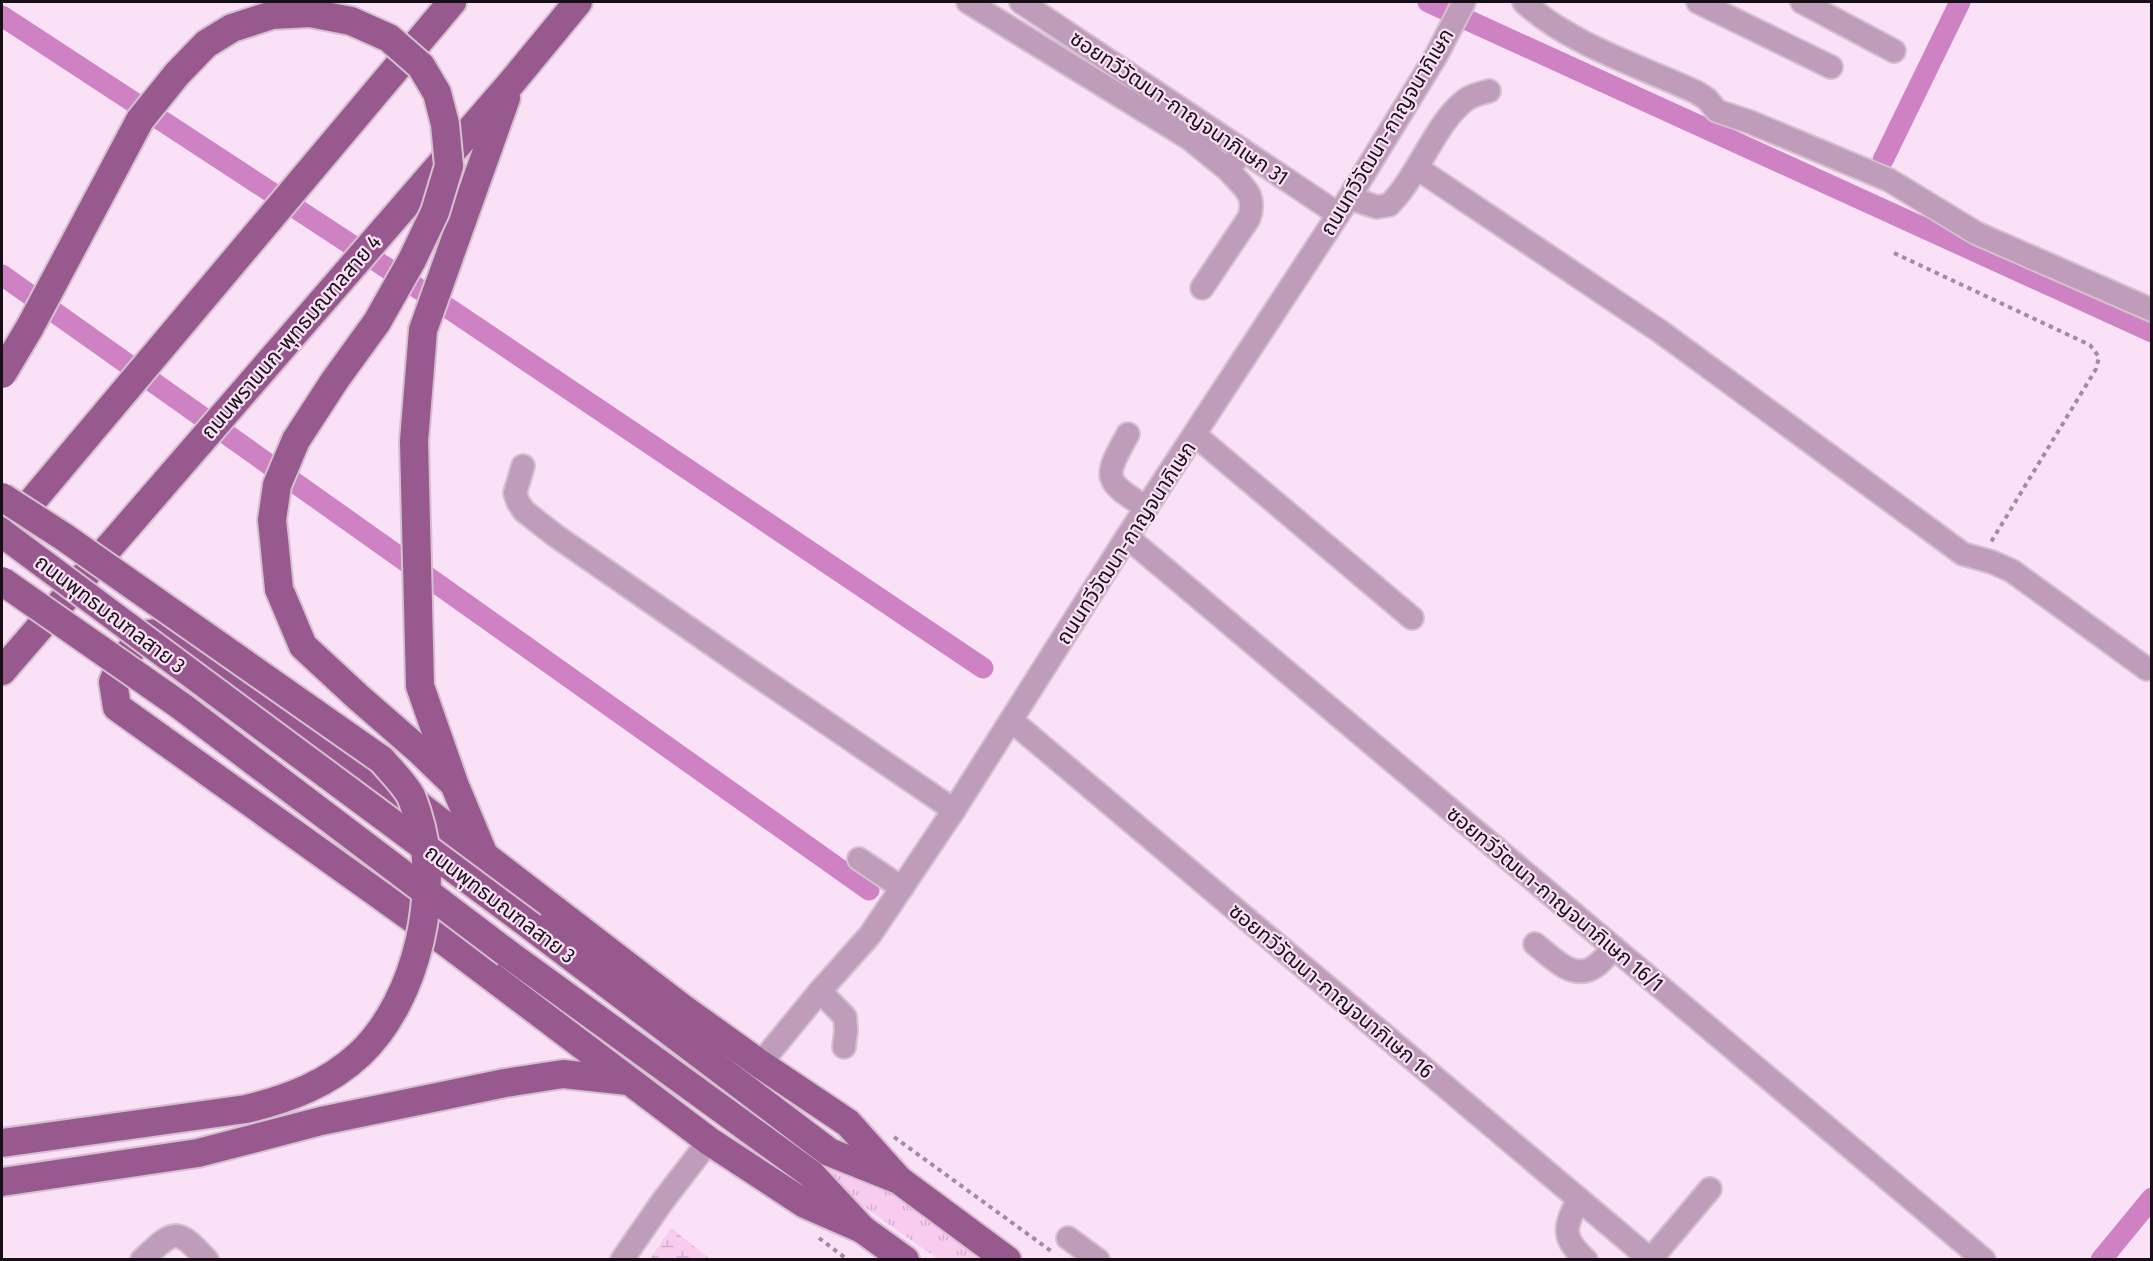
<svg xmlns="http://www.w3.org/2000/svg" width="2153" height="1261" font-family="'Fira Sans Condensed','Noto Sans Thai',sans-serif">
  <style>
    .grass { fill: url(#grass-tufts) }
    .wetland { fill: url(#wetland-marsh) }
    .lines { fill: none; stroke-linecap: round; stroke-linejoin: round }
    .canal { stroke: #ce82c3; stroke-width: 21 }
    .minor-casing { stroke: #d6bfd1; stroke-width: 26 }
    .major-casing { stroke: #d6bfd1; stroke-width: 32 }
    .path { stroke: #a08e9d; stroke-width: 4; stroke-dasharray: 4.5 4.5; stroke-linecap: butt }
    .minor { stroke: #bf9cb9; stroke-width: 22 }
    .major { stroke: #985a8e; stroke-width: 28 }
    .major-bridge-casing { stroke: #d6bfd1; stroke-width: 32; stroke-linecap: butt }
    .major-bridge { stroke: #985a8e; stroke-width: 28 }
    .labels { text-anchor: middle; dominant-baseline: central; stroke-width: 4.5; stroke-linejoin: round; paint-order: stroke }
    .street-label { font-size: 21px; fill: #170f16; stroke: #fae1f5 }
  </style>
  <defs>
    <pattern id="grass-tufts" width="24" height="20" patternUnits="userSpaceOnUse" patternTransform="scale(1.5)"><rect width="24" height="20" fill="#f7ccef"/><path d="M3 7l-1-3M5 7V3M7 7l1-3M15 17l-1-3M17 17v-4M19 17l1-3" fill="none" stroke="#d3aecc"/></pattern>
    <pattern id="wetland-marsh" width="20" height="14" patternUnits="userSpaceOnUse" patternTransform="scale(1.5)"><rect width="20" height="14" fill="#f7ccef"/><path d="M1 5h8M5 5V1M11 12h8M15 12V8" fill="none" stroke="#d3aecc"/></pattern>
  </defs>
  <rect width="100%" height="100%" fill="#fae1f5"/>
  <polygon class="grass" points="805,1152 880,1181 984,1259 938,1259 830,1183"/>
  <polygon class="wetland" points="671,1228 710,1259 650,1259"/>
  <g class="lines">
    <g class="canal">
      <polyline points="1428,2 2152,332"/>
      <polyline points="2,16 454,312 983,668"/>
      <polyline points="1883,160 1960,2"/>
      <polyline points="2,275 869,890"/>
      <polyline points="2101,1260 2152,1198"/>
    </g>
    <g class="minor-casing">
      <g id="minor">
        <polyline points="968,2 1190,139 1228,170 1243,151"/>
        <polyline points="1021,2 1338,214"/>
        <path d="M1524,2C1567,43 1642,67 1696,92L1707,99L1717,111L1750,122L1889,180L1976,233L2152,310"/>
        <polyline points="1698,2 1831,67"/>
        <polyline points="1802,2 1894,51"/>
        <polyline points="1417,168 1661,332 1963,554 1992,562 2012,571 2147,669"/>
        <path d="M1349,198L1377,207L1389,205C1418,177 1437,119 1467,99C1473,95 1482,93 1489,91"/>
        <path d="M1202,288L1249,218C1257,194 1243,187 1228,170"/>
        <path d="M1128,434C1103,479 1103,480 1147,508"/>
        <polyline points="1195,435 1412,618"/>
        <polyline points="523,466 515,493 518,502 524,511 556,536 752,672 954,810"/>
        <polyline points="1127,537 1984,1260"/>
        <polyline points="1012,721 1651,1260"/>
        <polyline points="859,859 902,888"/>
        <path d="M1535,944C1549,955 1569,977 1588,970C1598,967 1606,956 1613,949"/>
        <polyline points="820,991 845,1017 846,1030 844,1047"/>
        <polyline points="760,1064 820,991 870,935 954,810 1127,537 1349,198 1436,56 1464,2"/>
        <path d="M1579,1199C1564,1227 1561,1237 1586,1260"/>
        <polyline points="1068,1238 1098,1260"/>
        <polyline points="1651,1259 1710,1189"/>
        <path d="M142,1260C174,1230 176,1226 207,1260"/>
        <polyline points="622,1260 662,1202 709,1141"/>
      </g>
    </g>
    <g class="major-casing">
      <g id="major">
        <polyline points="2,537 452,2"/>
        <polyline points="279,589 303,646 358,697 420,751 451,781"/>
        <polyline points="2,671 512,82 578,2"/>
        <polyline points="483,853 455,786 420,686 414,441 423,330 506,98"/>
        <polyline points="532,927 829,1152 899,1180 1007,1260"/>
        <polyline points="507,953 811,1174 862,1229 905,1260"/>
        <polyline points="2,1182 198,1153 321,1121 505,1083 563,1074 628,1081"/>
        <polyline points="862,1229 805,1204 709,1141 447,943 117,707 113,682 120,665 134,646 148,634 169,632 421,807 681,1007 760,1064 848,1123 899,1180"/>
      </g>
    </g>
    <g class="path">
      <polyline points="1894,253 2090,345 2099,357 2096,369 1991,542"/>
      <polyline points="894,1137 1051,1251"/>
      <polyline points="819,1238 848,1260"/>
    </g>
    <use href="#minor" class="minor"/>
    <use href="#major" class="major"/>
    <g class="major-bridge-casing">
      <g id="major-bridge">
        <polyline points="2,374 30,327 140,120 177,74 206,44 232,28 272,15 310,13 351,21 389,38 421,66 437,93 445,124 449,166 435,212 412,260 377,322 335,380 296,440 277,485 272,520 279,589"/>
        <path d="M2,497L64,537L382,760C391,771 404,783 411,796C413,801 415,807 417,813C442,888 418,999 360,1054C328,1084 288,1099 246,1109L2,1143"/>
        <polyline points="2,533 532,927"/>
        <polyline points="2,581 181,706 507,953"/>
      </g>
    </g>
    <use href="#major-bridge" class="major-bridge"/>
  </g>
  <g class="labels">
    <g class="street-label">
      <text transform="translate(1179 108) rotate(34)">ซอยทวีวัฒนา-กาญจนาภิเษก 31</text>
      <text transform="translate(1387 132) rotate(-59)">ถนนทวีวัฒนา-กาญจนาภิเษก</text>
      <text transform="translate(291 337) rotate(-49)">ถนนพรานนก-พุทธมณฑลสาย 4</text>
      <text transform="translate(1126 543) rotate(-57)">ถนนทวีวัฒนา-กาญจนาภิเษก</text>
      <text transform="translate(110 614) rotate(37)">ถนนพุทธมณฑลสาย 3</text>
      <text transform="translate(1555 899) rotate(40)">ซอยทวีวัฒนา-กาญจนาภิเษก 16/1</text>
      <text transform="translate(500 904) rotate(37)">ถนนพุทธมณฑลสาย 3</text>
      <text transform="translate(1331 991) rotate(40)">ซอยทวีวัฒนา-กาญจนาภิเษก 16</text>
    </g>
  </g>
  <rect width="2153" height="1261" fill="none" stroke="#170f16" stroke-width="6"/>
</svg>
